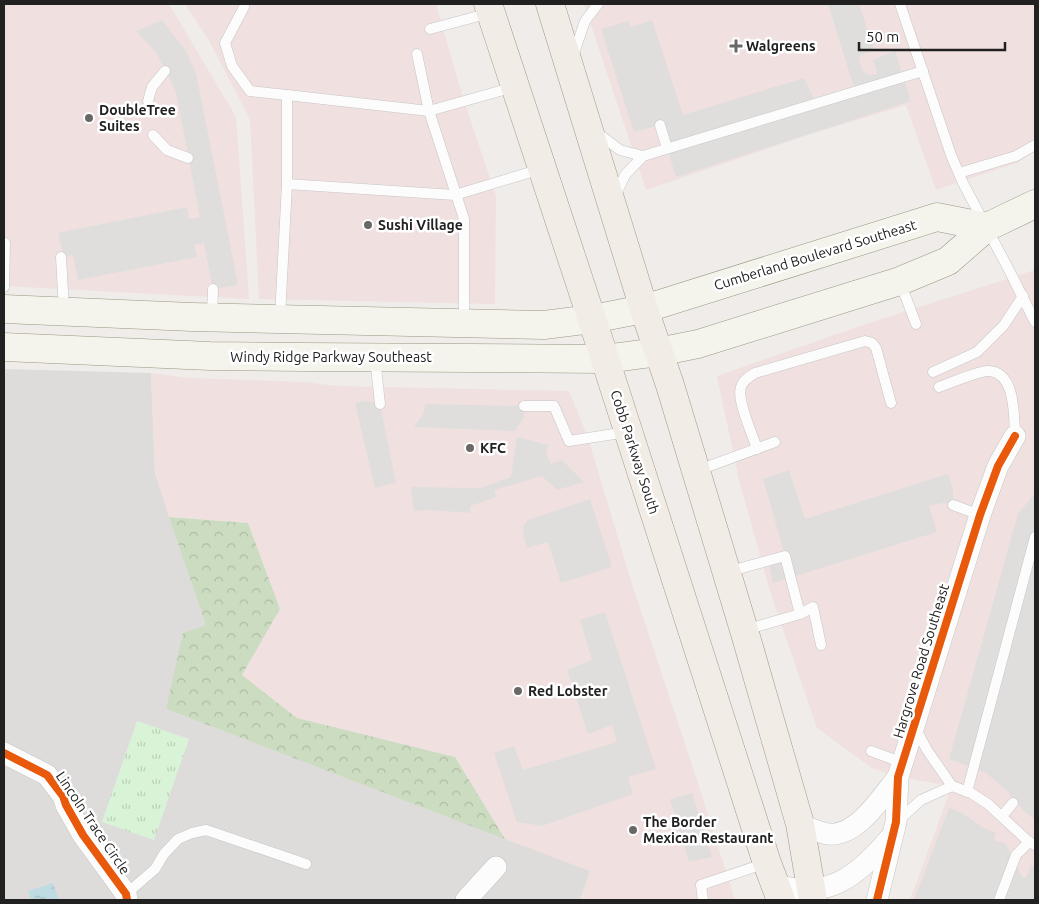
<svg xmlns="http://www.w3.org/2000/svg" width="1039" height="904" font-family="Ubuntu,sans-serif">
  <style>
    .residential { fill: #dedcdb }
    .commercial { fill: #f0e1e0 }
    .forest { fill: url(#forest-crowns) }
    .park { fill: url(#park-tufts) }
    .parking { fill: #dfdedd }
    .water { fill: url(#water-ripples) }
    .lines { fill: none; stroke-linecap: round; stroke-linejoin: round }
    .lane-casing { stroke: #c6c5c4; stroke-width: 11 }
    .street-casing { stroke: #c6c5c4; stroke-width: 22 }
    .secondary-casing { stroke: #999881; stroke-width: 29 }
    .primary-casing { stroke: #a59886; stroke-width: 29 }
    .lane { stroke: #fdfcfc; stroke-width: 10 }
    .street { stroke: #fdfcfc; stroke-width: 21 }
    .secondary { stroke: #f4f4ec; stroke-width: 28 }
    .primary { stroke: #f2ece6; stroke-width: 28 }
    .cycleway-casing { stroke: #fff; stroke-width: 11 }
    .cycleway { stroke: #e8590c; stroke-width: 8 }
    .poi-dot { fill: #696867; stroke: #fff; stroke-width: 2 }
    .labels { text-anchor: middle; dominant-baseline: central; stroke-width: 5; stroke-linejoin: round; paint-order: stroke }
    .poi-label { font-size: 14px; font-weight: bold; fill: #212121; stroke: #fff; text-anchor: start }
    .street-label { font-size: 14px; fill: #212121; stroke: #fff }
  </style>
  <defs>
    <pattern id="forest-crowns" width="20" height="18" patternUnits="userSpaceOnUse" patternTransform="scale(1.25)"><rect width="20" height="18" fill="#ccdcc0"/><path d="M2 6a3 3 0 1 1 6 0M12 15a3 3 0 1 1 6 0" fill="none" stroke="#afbca5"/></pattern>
    <pattern id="park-tufts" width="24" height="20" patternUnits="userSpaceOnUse" patternTransform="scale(1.25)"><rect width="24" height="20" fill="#d9f3d6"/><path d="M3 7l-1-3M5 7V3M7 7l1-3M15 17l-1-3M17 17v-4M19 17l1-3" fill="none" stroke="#bad0b7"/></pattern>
    <pattern id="water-ripples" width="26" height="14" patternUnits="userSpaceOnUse" patternTransform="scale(1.25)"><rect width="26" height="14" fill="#bedce1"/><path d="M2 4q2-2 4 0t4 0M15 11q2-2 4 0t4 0" fill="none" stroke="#a3bcc1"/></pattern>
  </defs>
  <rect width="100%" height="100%" fill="#efece9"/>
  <polygon class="residential" points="4,369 151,373 155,473 206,625 166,709 591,871 580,900 4,900"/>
  <g class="commercial">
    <polygon points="4,4 169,4 236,117 249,299 4,286"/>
    <polygon points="185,4 436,4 464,101 496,196 495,304 259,299 250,119 208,39"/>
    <polygon points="584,4 1035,4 1035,151 1017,163 936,190 906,105 808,135 646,190"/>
    <polygon points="1035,270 1035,900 910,900 952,786 898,777 872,768 817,728 769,588 739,480 717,376 866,324"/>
    <polygon points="151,373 187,378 304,382 337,386 569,391 588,438 631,581 695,774 735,900 580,900 590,871 505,839 455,757 297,718 242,675 280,609 248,523 169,517 155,473"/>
  </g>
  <polygon class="forest" points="169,517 248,523 280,609 242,675 297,718 455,757 505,839 166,709 183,633 206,625"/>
  <polygon class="park" points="137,721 189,739 154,840 102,822"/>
  <g class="parking">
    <polygon points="828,4 859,4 874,49 859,56 859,61 864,72 869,75 876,74 877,72 873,60 895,51 911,101 676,177 660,125 634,132 601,29 628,21 631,27 652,20 683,115 804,78 816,103 855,91"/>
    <polygon points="162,20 186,51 196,73 238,285 213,289 204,243 194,245 197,257 78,280 73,255 64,257 58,233 187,207 189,219 200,217 176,92 156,52 136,31"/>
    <polygon points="367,401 380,404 396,483 375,488 355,403"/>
    <polygon points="425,404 524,406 524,417 515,431 414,427 424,413"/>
    <polygon points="517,437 548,445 546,454 551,464 562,460 584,482 557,490 542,476 494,490 497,497 470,506 470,513 430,510 414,511 411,487 481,488 511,477"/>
    <polygon points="789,470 805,519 948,474 953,490 953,505 942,503 929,506 937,532 773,583 768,560 785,555 763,479"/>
    <polygon points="1035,493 1035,820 1024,811 1006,790 986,773 949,759 1018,514"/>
    <polygon points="590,499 612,567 561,583 548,542 527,548 523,533 524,525 528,520"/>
    <polygon points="605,612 656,769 628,777 633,794 542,826 517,822 494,753 514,746 523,770 617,742 612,725 588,734 567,670 592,660 580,620"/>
    <polygon points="692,793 712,857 689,862 670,799"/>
    <polygon points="949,808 962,813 984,828 996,833 994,840 1006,844 1022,877 1026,878 1031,865 1035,867 1035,900 914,900"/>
  </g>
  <polygon class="water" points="53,883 59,900 31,900 28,891"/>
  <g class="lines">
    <g class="lane-casing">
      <g id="lane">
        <polyline points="900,4 951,155 963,183 1010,272 1035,322"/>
        <polyline points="244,7 225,43 232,66 250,91 287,95"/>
        <polyline points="430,29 490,13"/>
        <polyline points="417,54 429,111 464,219 464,323"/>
        <polyline points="573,56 585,21 598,4"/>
        <polyline points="148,101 152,87 165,71"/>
        <polyline points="660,125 667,148"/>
        <polyline points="596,132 620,150 643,156"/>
        <polyline points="153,135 167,150 188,158"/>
        <polyline points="959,173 1016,156 1035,145"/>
        <polyline points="287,184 455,195 541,169"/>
        <polyline points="615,196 625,175 643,156 923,71"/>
        <polyline points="61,257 64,310"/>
        <polyline points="900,282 916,324"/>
        <polyline points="4,287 5,243"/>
        <polyline points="212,316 213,289"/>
        <polyline points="280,317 287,184 287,95 429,111 514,87"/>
        <polyline points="375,358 380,404"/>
        <polyline points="933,372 977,352 1004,325 1023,296"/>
        <path d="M939,387C951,383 975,372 987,371C1016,370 1014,417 1015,436"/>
        <polyline points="524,406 554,406 569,441 627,432"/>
        <path d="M757,449C753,435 736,399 741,387C743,380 749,377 755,373L865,341L872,343L876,348L891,403"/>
        <polyline points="696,471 775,442"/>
        <polyline points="953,505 980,515"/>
        <polyline points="727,572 785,556 800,614"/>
        <polyline points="745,630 800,614 813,607 821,645"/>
        <polyline points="916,729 927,750 952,786 971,793 988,804 1029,842 1035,845"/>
        <polyline points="871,751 903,763"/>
        <polyline points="967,792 1035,537"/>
        <polyline points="1002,816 1013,803"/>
        <polyline points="899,820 921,800 952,786"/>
        <polyline points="126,894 155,869 164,854 178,839 192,833 206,830 306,864"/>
        <polyline points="703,900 701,885 766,863"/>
        <polyline points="999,900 1016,855 1029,842"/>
      </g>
    </g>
    <g class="street-casing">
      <g id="street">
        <polyline points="4,753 47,775 63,796 66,805 83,835 126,894 127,900"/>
        <path d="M800,824C810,828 819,833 829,834C857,837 882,796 898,777"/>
        <path d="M774,884C826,902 858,876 890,838"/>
        <polyline points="466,900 496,867"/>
        <polyline points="877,900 896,822 898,777 980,515 998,466 1015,436"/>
      </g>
    </g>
    <g class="secondary-casing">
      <g id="secondary">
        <polyline points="4,309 192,317 544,325 592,319 644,309 937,217 987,227"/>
        <polyline points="4,347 210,356 305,357 605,359 658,352 698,344 900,281 948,261 987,227 1035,204"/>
      </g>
    </g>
    <g class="primary-casing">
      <g id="primary">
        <polyline points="488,4 605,359 767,863 781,900"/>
        <polyline points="550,4 644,309 670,385 744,630 800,824 813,900"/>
      </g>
    </g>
    <use href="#lane" class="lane"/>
    <use href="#street" class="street"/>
    <use href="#secondary" class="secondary"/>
    <use href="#primary" class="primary"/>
    <g class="cycleway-casing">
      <g id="cycleway">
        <polyline points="4,753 47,775 63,796 66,805 83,835 126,894 127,900"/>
        <polyline points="877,900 896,822 898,777 980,515 998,466 1015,436"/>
      </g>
    </g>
    <use href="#cycleway" class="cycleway"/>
  </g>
  <g class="poi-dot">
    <path d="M733.5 38.5h5v5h5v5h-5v5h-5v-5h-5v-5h5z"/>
    <circle cx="89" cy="118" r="5"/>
    <circle cx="368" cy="225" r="5"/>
    <circle cx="470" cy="448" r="5"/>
    <circle cx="518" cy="691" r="5"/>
    <circle cx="633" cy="830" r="5"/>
  </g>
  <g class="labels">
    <g class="poi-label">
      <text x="746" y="46">Walgreens</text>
      <text x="99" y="110">DoubleTree<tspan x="99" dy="16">Suites</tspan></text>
      <text x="378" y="225">Sushi Village</text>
      <text x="480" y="448">KFC</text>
      <text x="528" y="691">Red Lobster</text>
      <text x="643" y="822">The Border<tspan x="643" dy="16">Mexican Restaurant</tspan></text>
    </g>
    <g class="street-label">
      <text transform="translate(815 255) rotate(-17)">Cumberland Boulevard Southeast</text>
      <text x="331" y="357">Windy Ridge Parkway Southeast</text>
      <text transform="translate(635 452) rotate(72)">Cobb Parkway South</text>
      <text transform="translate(921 661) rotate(-73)">Hargrove Road Southeast</text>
      <text transform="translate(93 823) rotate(56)">Lincoln Trace Circle</text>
    </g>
  </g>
  <rect width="1039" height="904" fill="none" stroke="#212121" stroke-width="10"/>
  <path d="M859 42v8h146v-8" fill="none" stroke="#212121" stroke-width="2.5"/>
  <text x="866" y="42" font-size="15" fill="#212121" stroke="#ffffff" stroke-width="4" paint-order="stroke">50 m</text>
</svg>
